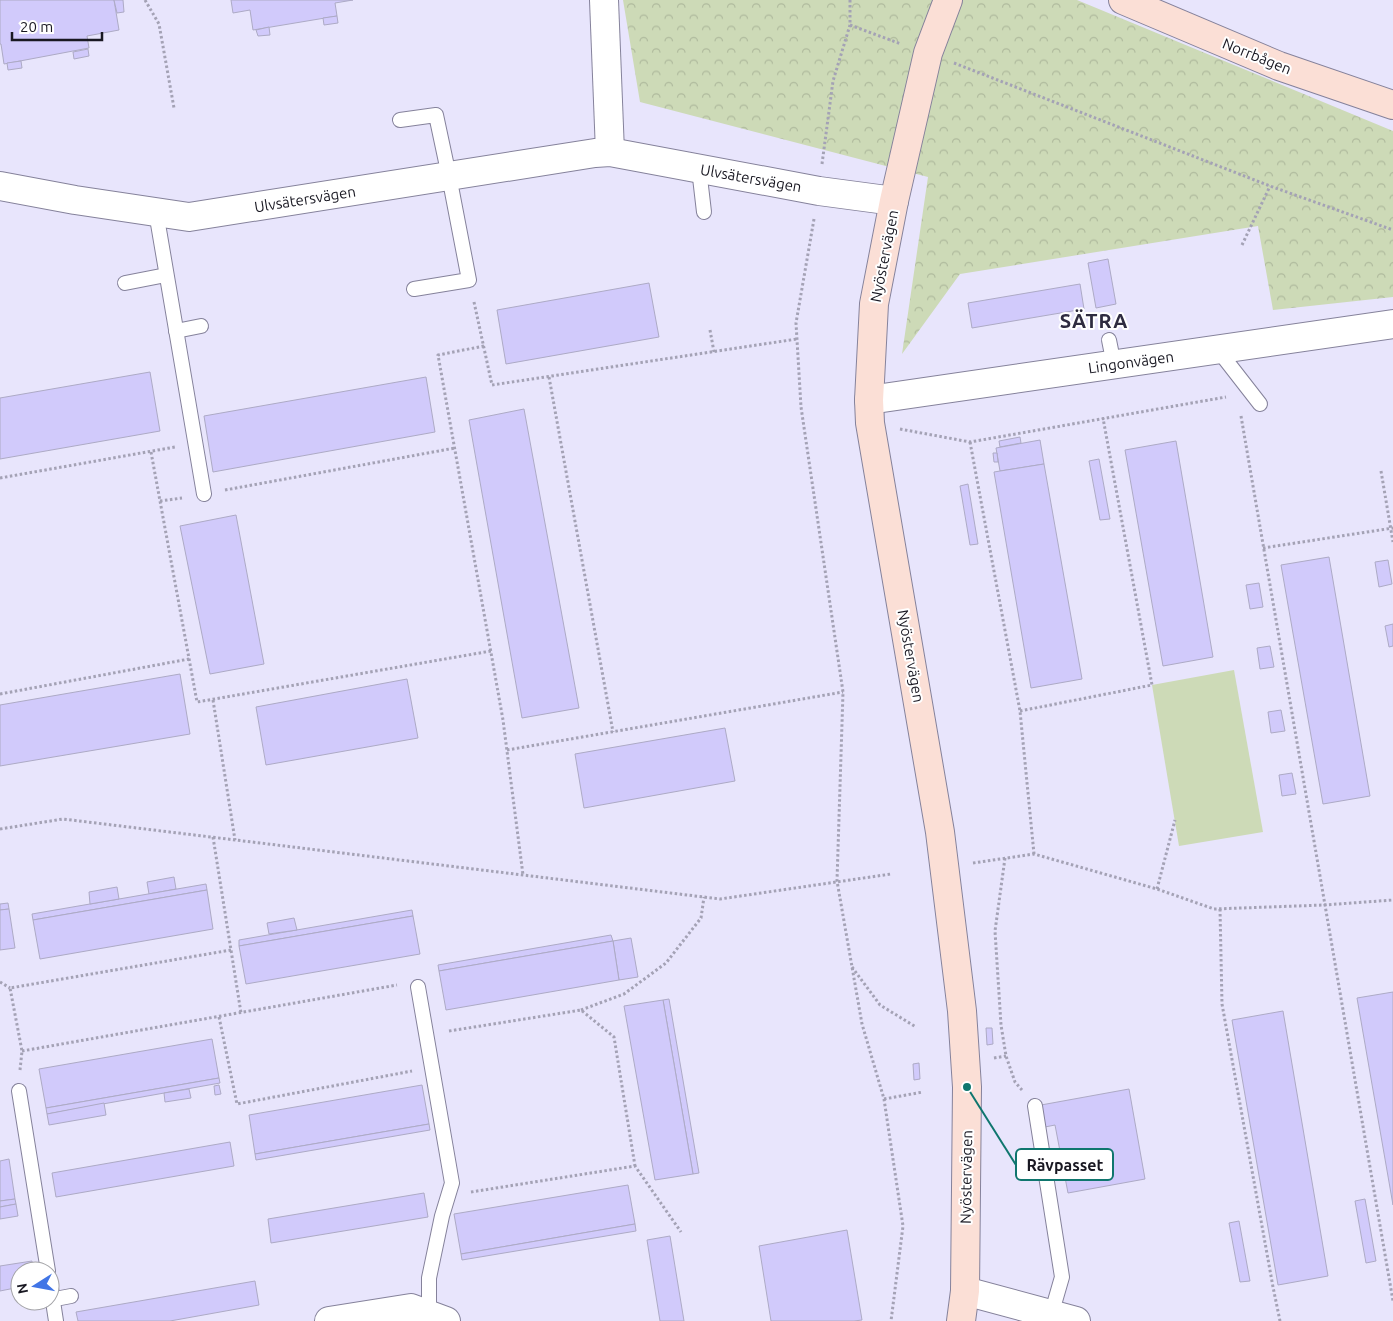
<svg xmlns="http://www.w3.org/2000/svg" width="1393" height="1321" font-family="Ubuntu,sans-serif">
  <style>
    .forest { fill: url(#forest-crowns) }
    .garden { fill: #cddab7 }
    .building { fill: #d1cafb; stroke: #adaac5 }
    .lines { fill: none; stroke-linecap: round; stroke-linejoin: round }
    .lane-casing { stroke: #85829b; stroke-width: 16 }
    .street-casing { stroke: #85829b; stroke-width: 30 }
    .secondary-casing { stroke: #85829b; stroke-width: 30 }
    .path { stroke: #a4a2b5; stroke-width: 3; stroke-dasharray: 2.5 2.5; stroke-linecap: butt }
    .lane { stroke: #fff; stroke-width: 14 }
    .street { stroke: #fff; stroke-width: 28 }
    .secondary { stroke: #fbdfd6; stroke-width: 28 }
    .labels { text-anchor: middle; dominant-baseline: central; stroke-width: 4; stroke-linejoin: round; paint-order: stroke }
    .street-label { font-size: 15px; fill: #191822; stroke: #fff }
    .district-label { font-size: 20px; font-weight: bold; letter-spacing: 1px; fill: #2e2b40; stroke: #fff }
    .leader { fill: none; stroke: #0f766e; stroke-width: 2 }
    .callout-dot { fill: #0f766e; stroke: #fff; stroke-width: 2 }
    .callout { fill: #fff; stroke: #0f766e; stroke-width: 2 }
    .callout-label { font-size: 16px; text-anchor: middle; font-weight: bold; fill: #191822 }
  </style>
  <defs>
    <pattern id="forest-crowns" width="20" height="18" patternUnits="userSpaceOnUse" patternTransform="scale(1.25)"><rect width="20" height="18" fill="#cddab7"/><path d="M2 6a3 3 0 1 1 6 0M12 15a3 3 0 1 1 6 0" fill="none" stroke="#afba9d"/></pattern>
  </defs>
  <rect width="100%" height="100%" fill="#e8e5fc"/>
  <polygon class="forest" points="623,0 1077,0 1393,131 1393,297 1273,310 1258,226 960,274 902,354 928,177 640,102"/>
  <polygon class="garden" points="1234,670 1263,832 1179,846 1152,685"/>
  <g class="building">
    <polygon points="0,0 114,0 119,30 87,36 89,48 4,64 1,44 0,44"/>
    <polygon points="114,0 123,0 124,12 117,13"/>
    <polygon points="231,0 353,0 335,3 337,16 253,30 250,10 233,13"/>
    <polygon points="337,16 338,23 324,25 323,18"/>
    <polygon points="269,27 270,35 258,36 256,30"/>
    <polygon points="88,49 89,56 74,59 73,52"/>
    <polygon points="21,61 22,68 8,70 7,63"/>
    <polygon points="1108,259 1116,304 1096,308 1088,263"/>
    <polygon points="649,283 659,337 506,364 497,310"/>
    <polygon points="1080,284 1084,309 972,328 968,303"/>
    <polygon points="150,372 160,431 0,459 0,398"/>
    <polygon points="426,377 435,432 213,472 204,416"/>
    <polygon points="524,409 579,708 522,718 469,420"/>
    <polygon points="1020,437 1021,443 1000,447 999,441"/>
    <polygon points="1040,440 1044,464 1000,471 996,448"/>
    <polygon points="1176,441 1213,657 1163,666 1125,450"/>
    <polygon points="993,453 997,453 998,462 994,462"/>
    <polygon points="1099,459 1110,519 1100,520 1089,461"/>
    <polygon points="1044,464 1082,679 1031,688 994,472"/>
    <polygon points="968,484 978,544 970,545 960,486"/>
    <polygon points="236,515 264,664 210,674 180,526"/>
    <polygon points="1329,557 1370,796 1323,804 1281,565"/>
    <polygon points="1388,560 1392,584 1379,587 1375,562"/>
    <polygon points="1259,583 1263,607 1250,609 1246,585"/>
    <polygon points="1393,624 1393,646 1389,647 1385,626"/>
    <polygon points="1270,646 1274,667 1260,669 1257,648"/>
    <polygon points="180,674 190,734 0,766 0,705"/>
    <polygon points="407,679 418,738 266,765 256,707"/>
    <polygon points="1281,710 1285,731 1271,733 1268,712"/>
    <polygon points="725,728 735,781 584,808 575,754"/>
    <polygon points="1292,773 1296,794 1282,796 1279,775"/>
    <polygon points="174,877 176,889 149,894 147,882"/>
    <polygon points="206,884 207,890 33,920 32,914"/>
    <polygon points="117,887 119,899 90,904 89,892"/>
    <polygon points="207,890 213,929 40,959 33,920"/>
    <polygon points="8,903 9,909 0,910 0,904"/>
    <polygon points="9,909 15,948 0,950 0,910"/>
    <polygon points="412,910 413,916 239,946 239,940"/>
    <polygon points="413,916 420,954 246,984 239,946"/>
    <polygon points="294,918 297,930 269,934 267,923"/>
    <polygon points="611,935 613,941 439,971 438,965"/>
    <polygon points="631,938 638,977 619,980 613,941"/>
    <polygon points="613,941 619,980 446,1010 439,971"/>
    <polygon points="1393,992 1393,1205 1357,998"/>
    <polygon points="669,999 699,1173 693,1174 663,1000"/>
    <polygon points="663,1000 693,1174 655,1180 624,1006"/>
    <polygon points="1283,1011 1328,1276 1278,1285 1232,1020"/>
    <polygon points="986,1028 992,1028 993,1044 987,1045"/>
    <polygon points="212,1039 219,1078 46,1108 39,1069"/>
    <polygon points="919,1063 920,1079 914,1080 913,1064"/>
    <polygon points="219,1078 220,1083 47,1114 46,1108"/>
    <polygon points="219,1085 221,1094 215,1095 214,1086"/>
    <polygon points="422,1085 429,1124 255,1154 249,1115"/>
    <polygon points="189,1089 191,1098 165,1102 164,1093"/>
    <polygon points="1129,1089 1145,1179 1068,1193 1055,1125 1045,1127 1041,1105"/>
    <polygon points="104,1103 106,1115 49,1125 47,1114"/>
    <polygon points="429,1124 430,1130 256,1160 255,1154"/>
    <polygon points="230,1142 234,1166 56,1197 52,1173"/>
    <polygon points="9,1159 15,1199 0,1201 0,1161"/>
    <polygon points="628,1185 635,1224 461,1254 454,1214"/>
    <polygon points="424,1193 428,1217 271,1243 268,1219"/>
    <polygon points="15,1199 16,1204 0,1207 0,1201"/>
    <polygon points="1365,1199 1376,1261 1366,1263 1355,1201"/>
    <polygon points="16,1204 18,1216 0,1219 0,1207"/>
    <polygon points="1239,1221 1250,1281 1240,1282 1229,1223"/>
    <polygon points="635,1224 636,1231 462,1260 461,1254"/>
    <polygon points="847,1230 862,1320 854,1321 771,1321 759,1246"/>
    <polygon points="670,1236 684,1321 660,1321 647,1240"/>
    <polygon points="32,1261 33,1271 20,1271 20,1287 0,1291 0,1266"/>
    <polygon points="255,1281 259,1305 170,1321 78,1321 76,1312"/>
  </g>
  <g class="lines">
    <g class="lane-casing">
      <g id="lane">
        <polyline points="400,120 436,115 449,176 469,280 414,289"/>
        <polyline points="699,169 704,212"/>
        <polyline points="156,212 204,494"/>
        <polyline points="125,283 166,275"/>
        <polyline points="176,331 201,326"/>
        <polyline points="1109,340 1114,365"/>
        <polyline points="1218,350 1260,404"/>
        <polyline points="418,987 452,1183 442,1216 429,1278 429,1315"/>
        <polyline points="19,1091 48,1271"/>
        <polyline points="1035,1106 1062,1277 1051,1315 1052,1318"/>
        <polyline points="50,1282 56,1321"/>
        <polyline points="50,1300 71,1296"/>
      </g>
    </g>
    <g class="street-casing">
      <g id="street">
        <polyline points="604,0 610,152"/>
        <polyline points="0,186 75,200 189,217 595,153 610,152 819,191 894,201"/>
        <polyline points="869,400 1393,324"/>
        <polyline points="965,1291 1076,1321"/>
        <polyline points="329,1321 411,1308 446,1321"/>
      </g>
    </g>
    <g class="secondary-casing">
      <g id="secondary">
        <polyline points="948,0 928,53 894,201 874,304 869,400 870,423 940,832 962,1011 967,1087 965,1291 961,1321"/>
        <polyline points="1123,0 1279,66 1393,105"/>
      </g>
    </g>
    <g class="path">
      <polyline points="145,0 159,24 174,108"/>
      <polyline points="850,0 850,25 901,44"/>
      <polyline points="954,63 1270,186 1393,230"/>
      <polyline points="822,164 833,81 850,25"/>
      <polyline points="814,219 796,323 801,407 843,692 837,881 862,1024 884,1099 903,1226 891,1321"/>
      <polyline points="1242,245 1270,186"/>
      <polyline points="474,302 492,385 797,339"/>
      <polyline points="710,330 714,352"/>
      <polyline points="484,346 438,355 503,720 523,875"/>
      <polyline points="549,377 613,732"/>
      <polyline points="1241,416 1393,1301"/>
      <polyline points="900,429 970,442 1226,397"/>
      <polyline points="970,442 1020,711 1034,854"/>
      <polyline points="151,452 197,702 491,651"/>
      <polyline points="1381,471 1393,542"/>
      <polyline points="0,478 175,447"/>
      <polyline points="225,490 455,448"/>
      <polyline points="160,501 182,498"/>
      <polyline points="1263,548 1393,528"/>
      <polyline points="0,694 189,659"/>
      <polyline points="213,700 235,840"/>
      <polyline points="1020,711 1152,685 1103,418"/>
      <polyline points="507,750 843,692"/>
      <polyline points="0,829 63,819 720,899 891,874"/>
      <polyline points="213,837 241,1013"/>
      <polyline points="1005,858 995,931 1001,1025 1006,1056 1015,1082 1022,1090"/>
      <polyline points="973,863 1034,854 1157,889 1214,909 1324,905 1393,900"/>
      <polyline points="1157,889 1175,820"/>
      <polyline points="1220,909 1222,1004 1273,1287 1280,1321"/>
      <polyline points="852,967 880,1005 916,1027"/>
      <polyline points="0,982 10,988"/>
      <polyline points="581,1010 624,994 666,963 701,918 704,897"/>
      <polyline points="219,1017 237,1104 412,1071"/>
      <polyline points="449,1031 581,1010 614,1037 635,1166"/>
      <polyline points="22,1051 397,985"/>
      <polyline points="994,1058 1006,1056"/>
      <polyline points="20,1070 22,1051 10,988 231,950"/>
      <polyline points="884,1099 923,1092"/>
      <polyline points="471,1192 635,1166 681,1232"/>
    </g>
    <use href="#lane" class="lane"/>
    <use href="#street" class="street"/>
    <use href="#secondary" class="secondary"/>
  </g>
  <g class="labels">
    <g class="street-label">
      <text transform="translate(1257 56) rotate(22)">Norrbågen</text>
      <text transform="translate(751 178) rotate(10)">Ulvsätersvägen</text>
      <text transform="translate(305 199) rotate(-9)">Ulvsätersvägen</text>
      <text transform="translate(884 256) rotate(-79)">Nyöstervägen</text>
      <text transform="translate(1131 362) rotate(-8)">Lingonvägen</text>
      <text transform="translate(911 656) rotate(80)">Nyöstervägen</text>
      <text transform="translate(966 1177) rotate(-89)">Nyöstervägen</text>
    </g>
    <g class="district-label">
      <text x="1094" y="320">SÄTRA</text>
    </g>
  </g>
  <path class="leader" d="M967 1087L1016 1165"/>
  <circle class="callout-dot" cx="967" cy="1087" r="5"/>
  <rect class="callout" x="1016" y="1149" width="97" height="31" rx="5"/>
  <g class="callout-label">
    <text x="1065" y="1171">Rävpasset</text>
  </g>
  <g transform="translate(35 1286) rotate(259)"><circle r="24" fill="#ffffff" stroke="#a3a3a7"/>
  <path d="M0-4L9 19L0 12L-9 19Z" fill="#4175e6"/>
  <text y="-8" font-size="14" font-weight="bold" text-anchor="middle" fill="#191822">N</text>
  </g>
  <path d="M12 32v8h90v-8" fill="none" stroke="#191822" stroke-width="2.5"/>
  <text x="20" y="32" font-size="15" fill="#191822" stroke="#ffffff" stroke-width="4" paint-order="stroke">20 m</text>
</svg>
